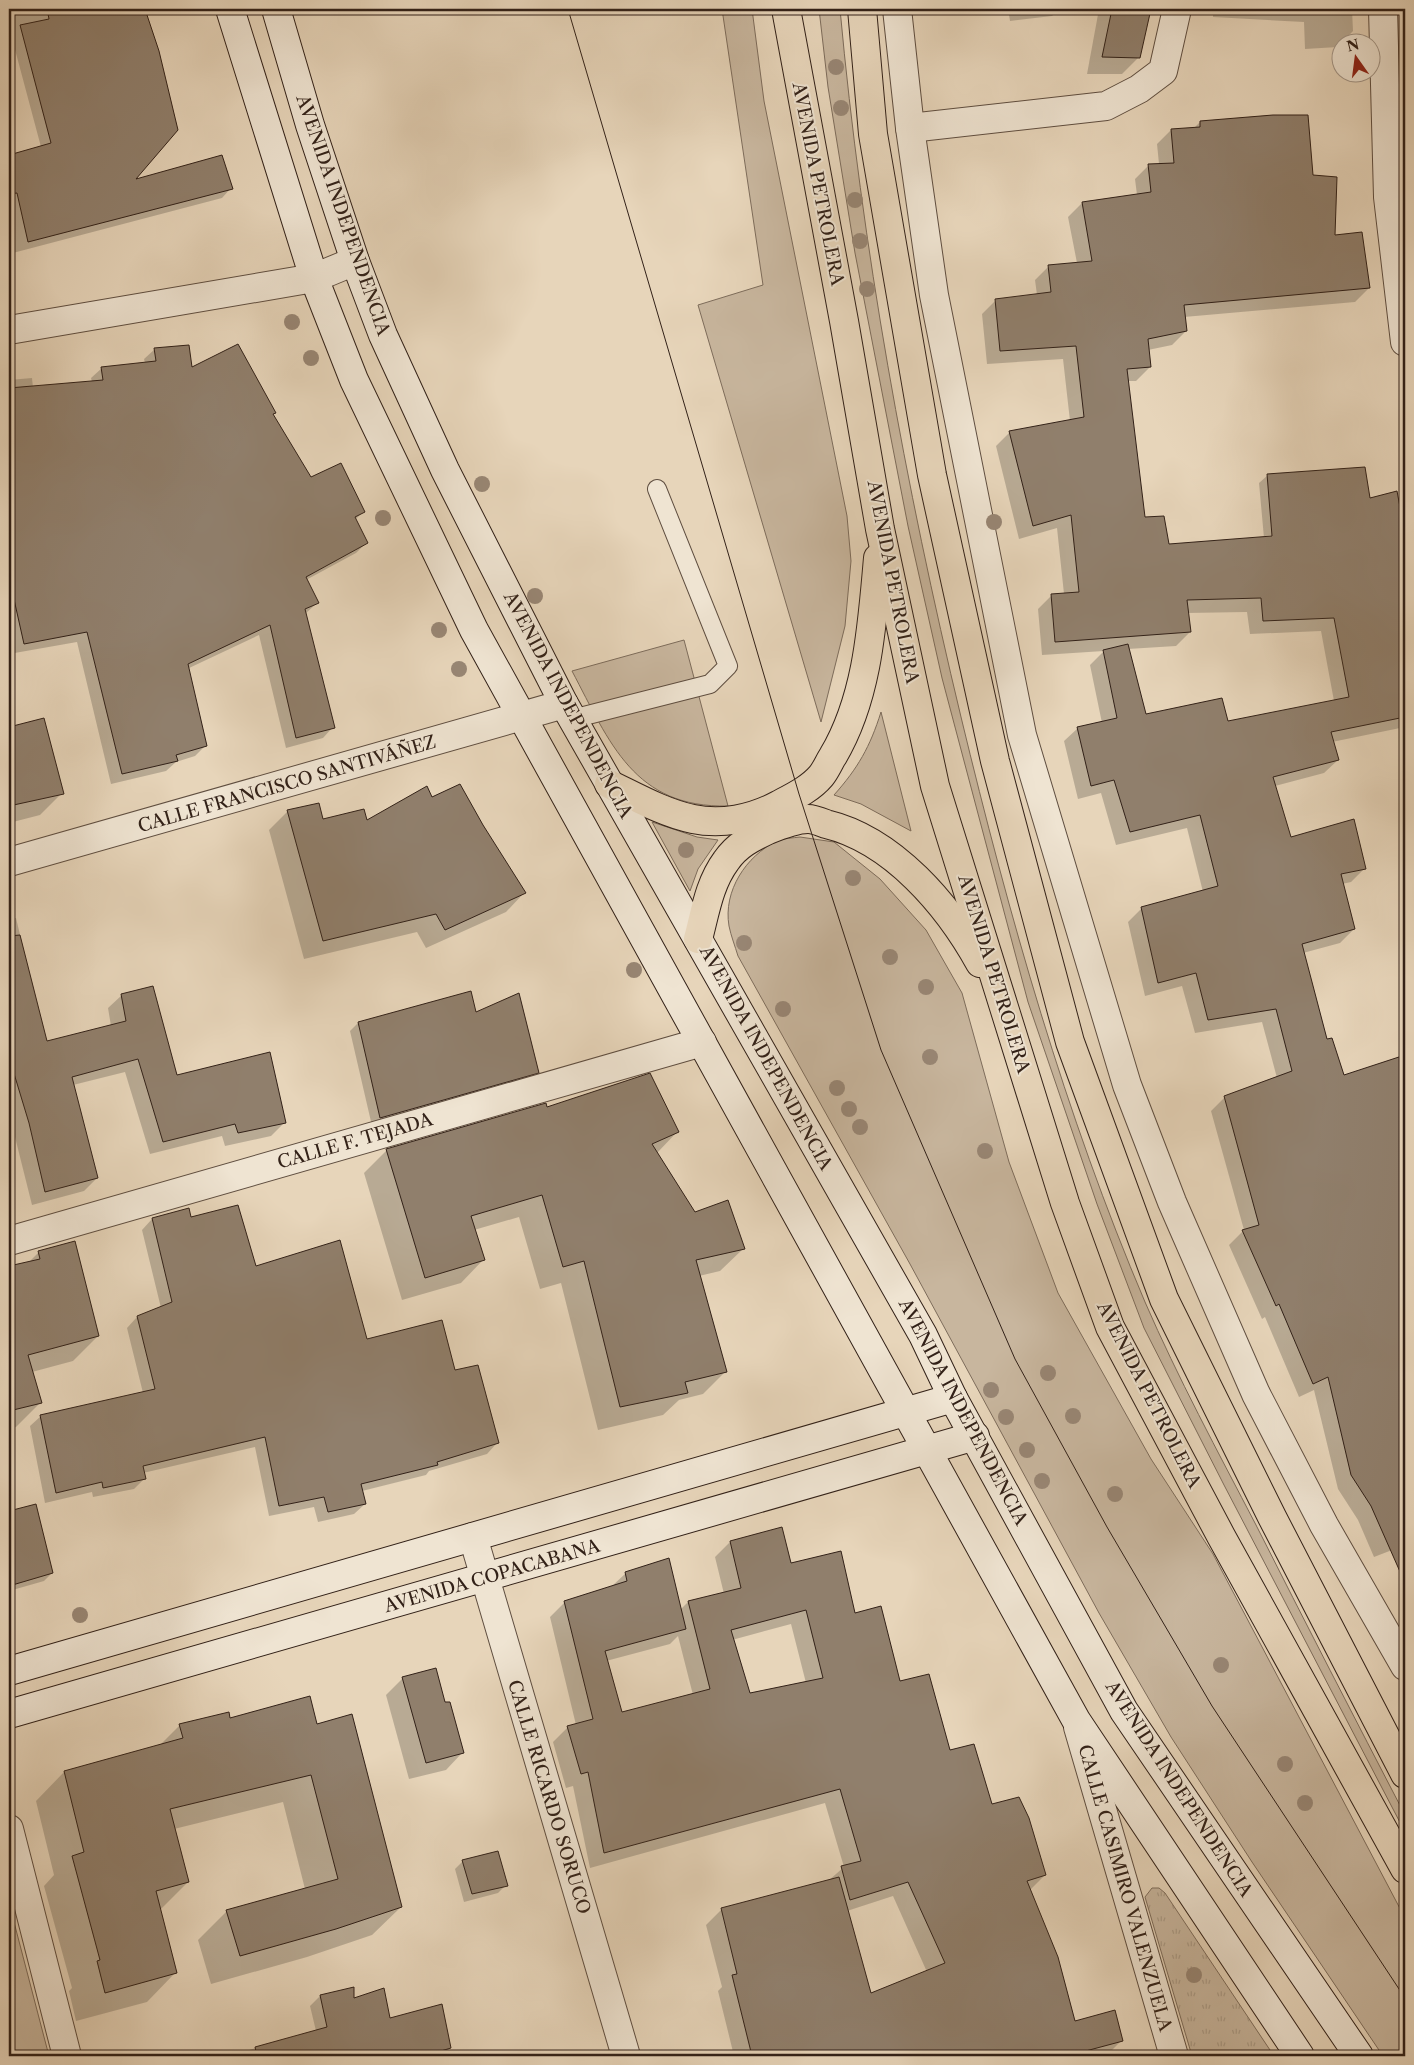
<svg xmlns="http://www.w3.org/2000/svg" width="1414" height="2065" font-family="'Libre Caslon Text',serif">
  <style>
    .grass { fill: #c8b69e; stroke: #7d6c5b }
    .park { fill: url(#park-tufts); stroke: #7d6c5b }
    .shadow { fill: #0003; fill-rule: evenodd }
    .building { fill: #907f6c; stroke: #322118; fill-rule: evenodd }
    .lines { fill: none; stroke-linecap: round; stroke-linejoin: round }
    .service-casing { stroke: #5f4e40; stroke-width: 20 }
    .minor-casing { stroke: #5f4e40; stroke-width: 30 }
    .secondary-casing { stroke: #322118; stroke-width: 30 }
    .primary-casing { stroke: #322118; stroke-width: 30 }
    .service { stroke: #efe4d2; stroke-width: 18 }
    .minor { stroke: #efe4d2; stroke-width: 28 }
    .secondary { stroke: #efe4d2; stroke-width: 28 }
    .primary { stroke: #e7d5ba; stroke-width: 28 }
    .tram { stroke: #322118; stroke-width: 1 }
    .tree { fill: #988674 }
    .labels { text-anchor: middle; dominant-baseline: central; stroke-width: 4; stroke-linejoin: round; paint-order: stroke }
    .street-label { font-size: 18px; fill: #322118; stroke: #efe4d2 }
  </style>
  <defs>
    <pattern id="park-tufts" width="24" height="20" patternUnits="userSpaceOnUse" patternTransform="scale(1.25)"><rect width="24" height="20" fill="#c8b69e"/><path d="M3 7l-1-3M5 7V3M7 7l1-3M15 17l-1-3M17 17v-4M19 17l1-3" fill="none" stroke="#ac9c87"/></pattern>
  </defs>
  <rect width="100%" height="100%" fill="#e7d5ba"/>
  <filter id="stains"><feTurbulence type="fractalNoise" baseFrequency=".004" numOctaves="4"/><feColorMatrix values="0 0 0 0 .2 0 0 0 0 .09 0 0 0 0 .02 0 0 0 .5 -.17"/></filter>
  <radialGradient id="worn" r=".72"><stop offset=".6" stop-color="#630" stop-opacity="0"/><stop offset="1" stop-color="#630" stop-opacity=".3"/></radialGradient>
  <g class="grass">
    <polygon points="722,9 752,9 764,101 847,516 851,561 845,626 821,722 698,305 763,285"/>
    <path d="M819,9H840C862,248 905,484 961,717C1009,916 1065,1114 1145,1302C1178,1378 1218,1452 1256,1525C1305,1622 1355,1719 1405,1815V1832L1224,1485L1144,1328L1097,1204L1028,1002L942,678L908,526L855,253L828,87Z"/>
    <path d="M684,640L728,806C634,808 610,743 572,671Z"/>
    <path d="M881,712L911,831L861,804L834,795C858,768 870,747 881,712Z"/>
    <polygon points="652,822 697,837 718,840 698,869 690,891"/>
    <path d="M800,837L834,842L880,879L926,930L962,993L1009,1162L1058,1293L1151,1459L1213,1554L1405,1918V2056H1383L1252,1862L1171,1737L1099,1613L910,1264L738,956C735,946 731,936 729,926C723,891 746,856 777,841C784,838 793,838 800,837Z"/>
    <polygon points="9,1903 49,2056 9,2056"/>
  </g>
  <polygon class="park" points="1152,1888 1159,1888 1165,1893 1274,2056 1192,2056 1145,1897"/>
  <g class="shadow">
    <polygon points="9,9 145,9 158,52 133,181 231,188 222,198 9,254 9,156 41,147 9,27"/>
    <polygon points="1008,9 1060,9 1052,16 1010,21"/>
    <polygon points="1099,9 1150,9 1139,57 1122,74 1087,74"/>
    <polygon points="1213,9 1352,9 1353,31 1338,47 1305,49 1304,22 1213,17"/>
    <path d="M1200,122L1311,177L1334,236L1369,288L1355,302L1184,317L1186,331L1172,345L1148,350L1150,367L1136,381H1127L1144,518L1167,546L1264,538L1259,483L1268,475L1364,528L1264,536L1267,583L1405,576V727L1332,742L1338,760L1324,773L1275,786L1290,838L1365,868L1351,882L1342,884L1354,929L1340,943L1303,953L1327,1041L1343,1076L1405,1056V1545L1374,1557L1358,1520L1338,1489L1314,1390L1299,1397L1265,1317L1262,1319L1229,1245L1244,1230L1211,1111L1225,1097L1277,1078L1262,1022L1195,1033L1182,986L1145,996L1128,922L1142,908L1203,892L1187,828L1116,845L1101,793L1078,799L1064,741L1078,728L1102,723L1090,665L1104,651L1042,655L1038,609L1052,595L1064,594L1057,528L1019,539L996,446L1010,432L1070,421L1063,359L987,364L982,314L996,300L1037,295L1035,280L1049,266L1077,263L1068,217L1082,203L1137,195L1135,179L1149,165L1159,164L1157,144L1171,130L1194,128ZM1247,612L1250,634L1321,631L1334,701L1227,723L1145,716L1128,649L1176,646L1190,632L1187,613Z"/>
    <polygon points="155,349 272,415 310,479 363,512 355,520 366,543 356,553 306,580 317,603 305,614 333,727 323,738 286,748 259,635 187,669 205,746 195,756 176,762 166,771 111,784 77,642 9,654 9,380 32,378 33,388 92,382 91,378 102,368 145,363 144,359"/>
    <polygon points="43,720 62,793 40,815 9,823 9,728"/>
    <polygon points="432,798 482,826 524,893 506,912 426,948 417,932 304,959 269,830 288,811 322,821 366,822"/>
    <polygon points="16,918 46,1042 111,1026 108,1008 122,995 176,1077 285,1122 271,1136 225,1146 222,1136 150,1154 125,1072 73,1085 97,1178 84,1191 32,1205 9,1113 9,919"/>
    <polygon points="470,992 475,1013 537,1072 529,1080 372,1126 350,1031 358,1023"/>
    <polygon points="546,1108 677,1132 657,1153 695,1213 743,1249 720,1271 699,1276 726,1371 703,1394 679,1400 663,1415 598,1430 561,1283 540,1289 519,1217 474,1230 483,1260 461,1283 402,1300 364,1173 387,1150"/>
    <polygon points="188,1210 190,1218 255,1268 366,1341 454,1372 497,1443 487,1454 429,1471 426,1475 362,1491 365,1504 354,1514 318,1522 314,1507 269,1516 255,1447 143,1473 144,1479 134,1489 93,1497 92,1492 45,1503 30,1426 41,1416 143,1393 127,1328 137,1317 161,1308 142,1230 152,1219"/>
    <polygon points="39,1252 98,1336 73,1361 32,1372 41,1402 16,1427 9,1429 9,1269 28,1263"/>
    <polygon points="35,1505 52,1573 44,1581 9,1591 9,1512"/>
    <path d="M730,1542L790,1564L854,1614L949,1752L1045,1875L1030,1890L1074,2023L1121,2041L1106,2056H734L718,1991L722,1987L706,1925L721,1910L828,1881L844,1867L825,1803L590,1868L573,1786L566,1788L553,1742L568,1727L576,1725L550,1617L565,1602L611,1587L626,1573L680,1610L688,1602L724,1594L715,1557ZM791,1624L806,1683L749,1695L732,1640ZM678,1636L693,1695L621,1714L606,1661L670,1644ZM893,1896L927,1972L871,1995L847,1911Z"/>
    <polygon points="403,1678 444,1704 462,1753 446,1770 409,1779 386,1695"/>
    <polygon points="229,1719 316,1726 401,1907 372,1935 307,1957 211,1984 198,1940 227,1911 305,1889 283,1802 174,1829 188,1882 160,1910 175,1973 147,2002 76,2021 69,1991 72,1988 44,1886 54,1875 36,1801 64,1772 159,1746 180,1725"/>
    <polygon points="463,1861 506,1885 498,1893 464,1902 455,1869"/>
    <polygon points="352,1989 353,2000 450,2048 442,2056 228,2056 316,2031 310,2006 320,1996"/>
  </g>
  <g class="building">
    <polygon points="47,9 145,9 159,51 178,130 136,179 222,155 233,189 28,242 17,193 9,194 9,155 51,143 20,25 49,19"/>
    <polygon points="1112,9 1151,9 1140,58 1102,57"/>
    <polygon points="1273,115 1308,115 1313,175 1337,177 1335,235 1362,232 1370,288 1184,305 1187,331 1148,339 1151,367 1127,369 1145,517 1164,516 1169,544 1272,536 1267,474 1365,467 1370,498 1397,491 1405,534 1405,717 1331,732 1339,760 1273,777 1291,837 1354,819 1366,869 1341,874 1355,929 1302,944 1327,1039 1332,1038 1344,1075 1405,1055 1405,1583 1371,1506 1351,1475 1328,1377 1313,1384 1279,1304 1276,1306 1242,1230 1259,1225 1224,1096 1292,1071 1276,1009 1208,1020 1196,973 1158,983 1141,907 1218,886 1200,815 1130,832 1114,780 1091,786 1077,727 1117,718 1103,650 1128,644 1146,714 1222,698 1228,721 1349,697 1334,618 1263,621 1261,598 1187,600 1191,632 1055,642 1051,594 1079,592 1071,515 1033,526 1009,431 1084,417 1076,346 1000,351 995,299 1051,292 1048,265 1092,261 1082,202 1151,192 1148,164 1174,163 1171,129 1200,127 1200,121"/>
    <polygon points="238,344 276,413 273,414 311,477 341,463 365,512 355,517 368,543 306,577 319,603 305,609 335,728 296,738 270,625 188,664 207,746 176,755 178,761 122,774 87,632 24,644 9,577 9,388 103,380 101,367 156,361 154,348 189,345 192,367"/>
    <polygon points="44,718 64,794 9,806 9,727"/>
    <polygon points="460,784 483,825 526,893 445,930 436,914 323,941 287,810 319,803 323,819 364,809 367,820 427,786 432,797"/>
    <polygon points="20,935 47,1041 126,1021 121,994 153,986 177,1075 270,1052 286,1123 238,1133 235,1124 163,1142 138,1059 72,1077 98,1178 45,1192 29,1123 9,1057 9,936"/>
    <polygon points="471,991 476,1012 519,993 539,1073 380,1118 358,1022"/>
    <polygon points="650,1073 679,1132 652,1144 695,1212 728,1200 745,1249 696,1260 727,1372 685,1382 688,1393 620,1407 584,1261 563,1267 542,1195 471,1216 485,1260 425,1278 386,1149 546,1103 547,1107"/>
    <polygon points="238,1205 256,1266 340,1240 367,1339 442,1320 455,1370 478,1365 499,1443 437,1462 438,1465 361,1484 366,1504 328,1512 324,1497 279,1506 265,1437 143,1466 146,1479 103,1488 102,1482 56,1493 40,1415 155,1389 137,1316 172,1302 152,1218 189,1208 191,1217"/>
    <polygon points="75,1241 99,1336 28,1355 42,1403 9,1411 9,1266 40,1259 38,1251"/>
    <polygon points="36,1504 53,1573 9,1586 9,1511"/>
    <path d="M782,1527L791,1563L841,1551L855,1613L881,1606L900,1681L929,1674L950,1750L974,1744L992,1804L1019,1797L1029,1818L1046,1875L1027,1881L1058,1957L1075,2021L1115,2010L1123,2041L1067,2056H752L732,1975L737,1974L721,1908L839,1877L871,1993L945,1963L908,1882L850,1900L841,1866L861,1861L840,1789L604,1853L588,1772L581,1774L567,1726L593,1719L564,1601L627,1581L625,1572L669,1558L686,1629L605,1651L622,1712L710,1689L688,1601L741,1588L730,1541ZM806,1610L823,1678L750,1693L731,1630Z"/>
    <polygon points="436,1668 445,1702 450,1702 464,1753 426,1763 402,1677"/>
    <polygon points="310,1696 317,1724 352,1714 402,1907 336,1929 240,1956 226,1910 338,1879 311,1775 170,1809 189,1882 156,1891 177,1973 105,1993 97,1961 100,1960 72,1856 84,1852 64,1771 183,1738 179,1724 229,1712 230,1718"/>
    <polygon points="498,1851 508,1886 472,1894 462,1860"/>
    <polygon points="354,1987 354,1998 384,1988 390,2018 442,2004 451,2048 424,2056 257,2056 255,2047 327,2027 320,1995"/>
  </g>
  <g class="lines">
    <g class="service-casing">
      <polyline id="service" points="572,719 710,684 728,666 657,489"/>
    </g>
    <g class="minor-casing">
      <g id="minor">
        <polyline points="897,9 910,128 934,295 1022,735 1127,1085 1172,1202 1256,1394 1324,1525 1405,1666"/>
        <polyline points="1383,9 1388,197 1405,342"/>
        <polyline points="910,128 1106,106 1139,89 1163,71 1177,9"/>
        <polyline points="9,330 314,278 355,261"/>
        <polyline points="9,862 564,704"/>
        <polyline points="9,1241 702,1042"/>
        <polyline points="473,1537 626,2056"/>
        <polyline points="1078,1727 1174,2056"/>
        <polyline points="9,1829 67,2056"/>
      </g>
    </g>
    <g class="secondary-casing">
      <g id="secondary">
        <polyline points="230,9 314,278 354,380 474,630 1076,1720 1300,2056"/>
        <polyline points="276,9 310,125 355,261 383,335 445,470 564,704 923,1335 953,1398 1124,1711 1359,2056"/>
        <polyline points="9,1671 953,1398"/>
        <polyline points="9,1714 975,1436"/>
      </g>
    </g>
    <g class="primary-casing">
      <g id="primary">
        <polyline points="786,9 844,321 880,529 935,786 1065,1203 1110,1327 1221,1536 1405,1869"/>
        <polyline points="862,9 873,134 932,475 995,761 1070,1042 1164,1299 1272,1517 1405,1774"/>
        <path d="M609,784C636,797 664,813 693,819C721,825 752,819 778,805C793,797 810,789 821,776C826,770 829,762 833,756C868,697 872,625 878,558"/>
        <path d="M698,939C705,913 709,884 726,861C737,845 751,838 768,830C778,826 796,819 808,819C814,819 821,822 826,824C893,840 948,905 980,963"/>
      </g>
    </g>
    <use href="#service" class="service"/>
    <use href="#minor" class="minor"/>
    <use href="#secondary" class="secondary"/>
    <use href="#primary" class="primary"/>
    <polyline class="tram" points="568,9 799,794 881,1050 1015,1359 1107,1527 1212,1706 1405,1998"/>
  </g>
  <g class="tree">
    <circle cx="836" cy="67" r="8"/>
    <circle cx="841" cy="108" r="8"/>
    <circle cx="855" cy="200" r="8"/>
    <circle cx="860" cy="241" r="8"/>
    <circle cx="867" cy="289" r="8"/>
    <circle cx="292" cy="322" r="8"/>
    <circle cx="311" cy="358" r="8"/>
    <circle cx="482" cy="484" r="8"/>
    <circle cx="383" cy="518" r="8"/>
    <circle cx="994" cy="522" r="8"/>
    <circle cx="535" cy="596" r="8"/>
    <circle cx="439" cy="630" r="8"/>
    <circle cx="459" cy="669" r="8"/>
    <circle cx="686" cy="850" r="8"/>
    <circle cx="853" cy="878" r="8"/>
    <circle cx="744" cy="943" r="8"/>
    <circle cx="890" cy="957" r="8"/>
    <circle cx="634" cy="970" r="8"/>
    <circle cx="926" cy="987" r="8"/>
    <circle cx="783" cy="1009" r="8"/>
    <circle cx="930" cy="1057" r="8"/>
    <circle cx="837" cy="1088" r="8"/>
    <circle cx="849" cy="1109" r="8"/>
    <circle cx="860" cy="1127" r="8"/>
    <circle cx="985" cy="1151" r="8"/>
    <circle cx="1048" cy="1373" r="8"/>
    <circle cx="991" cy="1390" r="8"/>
    <circle cx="1073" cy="1416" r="8"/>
    <circle cx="1006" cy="1417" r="8"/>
    <circle cx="1027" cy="1450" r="8"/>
    <circle cx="1042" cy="1481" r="8"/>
    <circle cx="1115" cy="1494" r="8"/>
    <circle cx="80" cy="1615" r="8"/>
    <circle cx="1221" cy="1665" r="8"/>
    <circle cx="1285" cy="1764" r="8"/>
    <circle cx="1305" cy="1803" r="8"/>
    <circle cx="1194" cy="1975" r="8"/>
  </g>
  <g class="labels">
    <g class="street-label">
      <text transform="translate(818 184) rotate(79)">AVENIDA PETROLERA</text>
      <text transform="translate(343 215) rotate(71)">AVENIDA INDEPENDENCIA</text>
      <text transform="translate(893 582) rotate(79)">AVENIDA PETROLERA</text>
      <text transform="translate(568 705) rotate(62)">AVENIDA INDEPENDENCIA</text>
      <text transform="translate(287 784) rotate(-16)">CALLE FRANCISCO SANTIVÁÑEZ</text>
      <text transform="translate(994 974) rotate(73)">AVENIDA PETROLERA</text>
      <text transform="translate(766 1058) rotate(61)">AVENIDA INDEPENDENCIA</text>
      <text transform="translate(355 1141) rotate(-16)">CALLE F. TEJADA</text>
      <text transform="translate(1149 1395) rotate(63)">AVENIDA PETROLERA</text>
      <text transform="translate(963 1412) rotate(62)">AVENIDA INDEPENDENCIA</text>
      <text transform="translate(492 1576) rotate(-16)">AVENIDA COPACABANA</text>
      <text transform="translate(1179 1789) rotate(57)">AVENIDA INDEPENDENCIA</text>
      <text transform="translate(549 1797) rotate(73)">CALLE RICARDO SORUCO</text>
      <text transform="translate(1125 1888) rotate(74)">CALLE CASIMIRO VALENZUELA</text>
    </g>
  </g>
  <rect width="1414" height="2065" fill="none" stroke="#e7d5ba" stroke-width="30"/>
  <rect x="10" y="10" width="1394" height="2045" fill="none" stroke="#322118" stroke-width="2.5"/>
  <rect x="15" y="15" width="1384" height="2035" fill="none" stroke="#322118"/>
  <g transform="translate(1356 58) rotate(346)"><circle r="24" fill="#efe4d2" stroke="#a39688"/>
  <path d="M0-4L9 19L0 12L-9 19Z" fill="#8f2418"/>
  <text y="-8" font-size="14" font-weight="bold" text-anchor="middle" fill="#322118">N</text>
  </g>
  <rect width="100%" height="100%" filter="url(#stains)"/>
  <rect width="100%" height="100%" fill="url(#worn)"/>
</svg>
